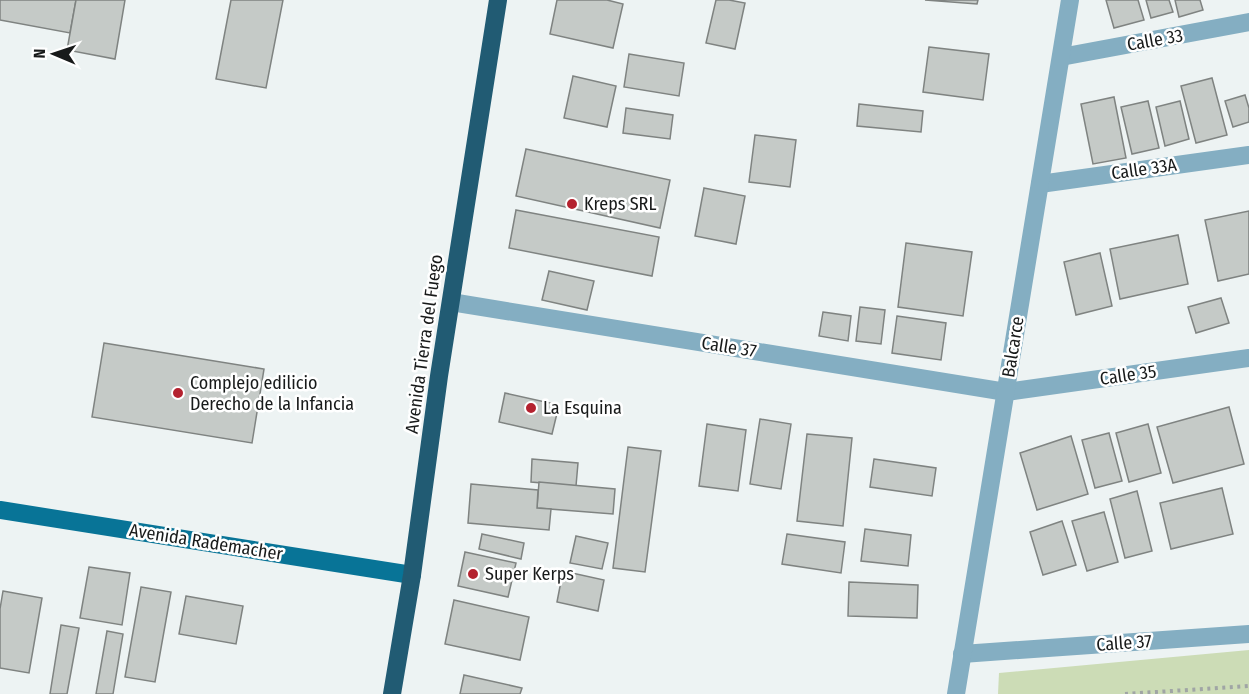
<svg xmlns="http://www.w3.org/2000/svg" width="1249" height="694" font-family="'Fira Sans Condensed',sans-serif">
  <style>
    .green { fill: #ccdcb6 }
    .building { fill: #c5cac7; stroke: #7f8381; stroke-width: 1.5 }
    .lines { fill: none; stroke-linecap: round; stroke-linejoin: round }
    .path { stroke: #a0a5a5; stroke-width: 4; stroke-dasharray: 3 4.5; stroke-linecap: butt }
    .street { stroke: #84aec2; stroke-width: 18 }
    .primary { stroke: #087497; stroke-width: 18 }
    .highway { stroke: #215b73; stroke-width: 18 }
    .poi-dot { fill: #b4222f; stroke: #fff; stroke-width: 2 }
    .labels { text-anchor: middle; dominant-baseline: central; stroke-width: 5; stroke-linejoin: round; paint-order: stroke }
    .street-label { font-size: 18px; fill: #181a1a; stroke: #fff }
    .poi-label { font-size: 18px; fill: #181a1a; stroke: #fff; text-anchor: start }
  </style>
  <rect width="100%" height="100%" fill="#edf3f3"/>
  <polygon class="green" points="1249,650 1249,694 998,694 999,673"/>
  <g class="building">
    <polygon points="0,0 76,0 70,33 0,20"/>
    <polygon points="76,0 125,0 115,59 67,50"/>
    <polygon points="231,0 283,0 266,88 216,79"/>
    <polygon points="557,0 607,0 623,4 613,48 550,34"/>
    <polygon points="716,0 729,0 745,3 735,49 706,43"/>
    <polygon points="925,0 978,0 977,4"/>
    <polygon points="1106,0 1138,0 1144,20 1114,28"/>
    <polygon points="1146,0 1169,0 1173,12 1151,18"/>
    <polygon points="1175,0 1200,0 1203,10 1179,17"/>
    <polygon points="929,47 989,54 983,100 923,92"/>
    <polygon points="629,54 684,63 679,96 624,87"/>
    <polygon points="573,76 616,86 607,127 564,118"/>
    <polygon points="1212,78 1227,135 1196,143 1181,86"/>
    <polygon points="1245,95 1249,108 1249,122 1233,127 1225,101"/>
    <polygon points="1114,97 1126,158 1093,164 1081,104"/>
    <polygon points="1148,101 1159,148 1132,154 1121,107"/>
    <polygon points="1180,101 1189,139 1165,146 1156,107"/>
    <polygon points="859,104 923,111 921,132 857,126"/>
    <polygon points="626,108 673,115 670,139 623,133"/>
    <polygon points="755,135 796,140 790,187 749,182"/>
    <polygon points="526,149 670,180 660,228 516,196"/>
    <polygon points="704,188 745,196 736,244 695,236"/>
    <polygon points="516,210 659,237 652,276 509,248"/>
    <polygon points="1249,211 1249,274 1218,281 1205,220"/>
    <polygon points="1178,235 1188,284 1120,299 1110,249"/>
    <polygon points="906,243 972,252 963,316 898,307"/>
    <polygon points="1100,253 1112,306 1076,315 1064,262"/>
    <polygon points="549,271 594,281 587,310 542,300"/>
    <polygon points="1221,298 1229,323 1196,333 1188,307"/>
    <polygon points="860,307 885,310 881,344 856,341"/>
    <polygon points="823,312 851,316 848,341 819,336"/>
    <polygon points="897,316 946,323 941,360 892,353"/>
    <polygon points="104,343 264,369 252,443 92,417"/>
    <polygon points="505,393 559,405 552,434 499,422"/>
    <polygon points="1229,407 1244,464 1173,483 1157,427"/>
    <polygon points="760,419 791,424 781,489 750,484"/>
    <polygon points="707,424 746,430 738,491 699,486"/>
    <polygon points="1148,424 1161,473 1129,482 1116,433"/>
    <polygon points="1109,433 1122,481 1095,488 1082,440"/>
    <polygon points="807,434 852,438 843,526 797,521"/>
    <polygon points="1071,436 1088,494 1037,510 1020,453"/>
    <polygon points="628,447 661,451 645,572 613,568"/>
    <polygon points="532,459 578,463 576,486 531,482"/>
    <polygon points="874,459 936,468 932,496 870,487"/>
    <polygon points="539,482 615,489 613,514 537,508"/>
    <polygon points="471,484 538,490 537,508 551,509 549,530 468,523"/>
    <polygon points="1222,488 1233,534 1171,549 1160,503"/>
    <polygon points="1137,491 1152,551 1125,558 1110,499"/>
    <polygon points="1104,512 1118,562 1087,571 1072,521"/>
    <polygon points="1062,521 1076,565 1043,575 1030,532"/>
    <polygon points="865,529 911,535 908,566 861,561"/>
    <polygon points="482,534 524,543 521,559 479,549"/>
    <polygon points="787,534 845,542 841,573 782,564"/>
    <polygon points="576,536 608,543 602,569 570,563"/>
    <polygon points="465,552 516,563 508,597 458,586"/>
    <polygon points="89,567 130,573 122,625 80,618"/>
    <polygon points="563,571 604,580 598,611 557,602"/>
    <polygon points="849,582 918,585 917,618 848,616"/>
    <polygon points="141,587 171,592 155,682 125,677"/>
    <polygon points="3,591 42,598 29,673 0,668 0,609"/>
    <polygon points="186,596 243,606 236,644 179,634"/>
    <polygon points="454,600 529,617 520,660 445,644"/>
    <polygon points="61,625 79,628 67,694 50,694"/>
    <polygon points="107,631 123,634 113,694 96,694"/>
    <polygon points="464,675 522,688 520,694 460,694"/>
  </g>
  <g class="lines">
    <polyline class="path" points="1125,694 1249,686"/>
    <g class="street">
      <polyline points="1061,57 1249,22"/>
      <polyline points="1040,184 1249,155"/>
      <polyline points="451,302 1006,392 1249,358"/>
      <polyline points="962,654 1249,634"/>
      <polyline points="956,694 1070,0"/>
    </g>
    <polyline class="primary" points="0,510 412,575"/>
    <polyline class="highway" points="392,694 412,575 439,376 498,0"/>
  </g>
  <g class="poi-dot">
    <circle cx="572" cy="204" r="6"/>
    <circle cx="178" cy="393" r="6"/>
    <circle cx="531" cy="408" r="6"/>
    <circle cx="473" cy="574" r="6"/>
  </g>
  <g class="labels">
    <g class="street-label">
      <text transform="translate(1155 40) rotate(-10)">Calle 33</text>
      <text transform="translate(1144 169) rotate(-8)">Calle 33A</text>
      <text transform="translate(424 344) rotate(-82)">Avenida Tierra del Fuego</text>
      <text transform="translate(729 347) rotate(9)">Calle 37</text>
      <text transform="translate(1013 347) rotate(-81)">Balcarce</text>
      <text transform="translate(1128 375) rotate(-8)">Calle 35</text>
      <text transform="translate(206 542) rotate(9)">Avenida Rademacher</text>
      <text transform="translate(1124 643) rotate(-4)">Calle 37</text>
    </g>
    <g class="poi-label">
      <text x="584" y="204">Kreps SRL</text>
      <text x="190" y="383">Complejo edilicio<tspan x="190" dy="21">Derecho de la Infancia</tspan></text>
      <text x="543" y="408">La Esquina</text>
      <text x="485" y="574">Super Kerps</text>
    </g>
  </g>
  <g transform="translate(54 54) rotate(272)" stroke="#ffffff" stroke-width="4.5" paint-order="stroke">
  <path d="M0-4.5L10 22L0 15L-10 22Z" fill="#181a1a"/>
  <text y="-9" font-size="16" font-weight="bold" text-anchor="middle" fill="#181a1a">N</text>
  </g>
</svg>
